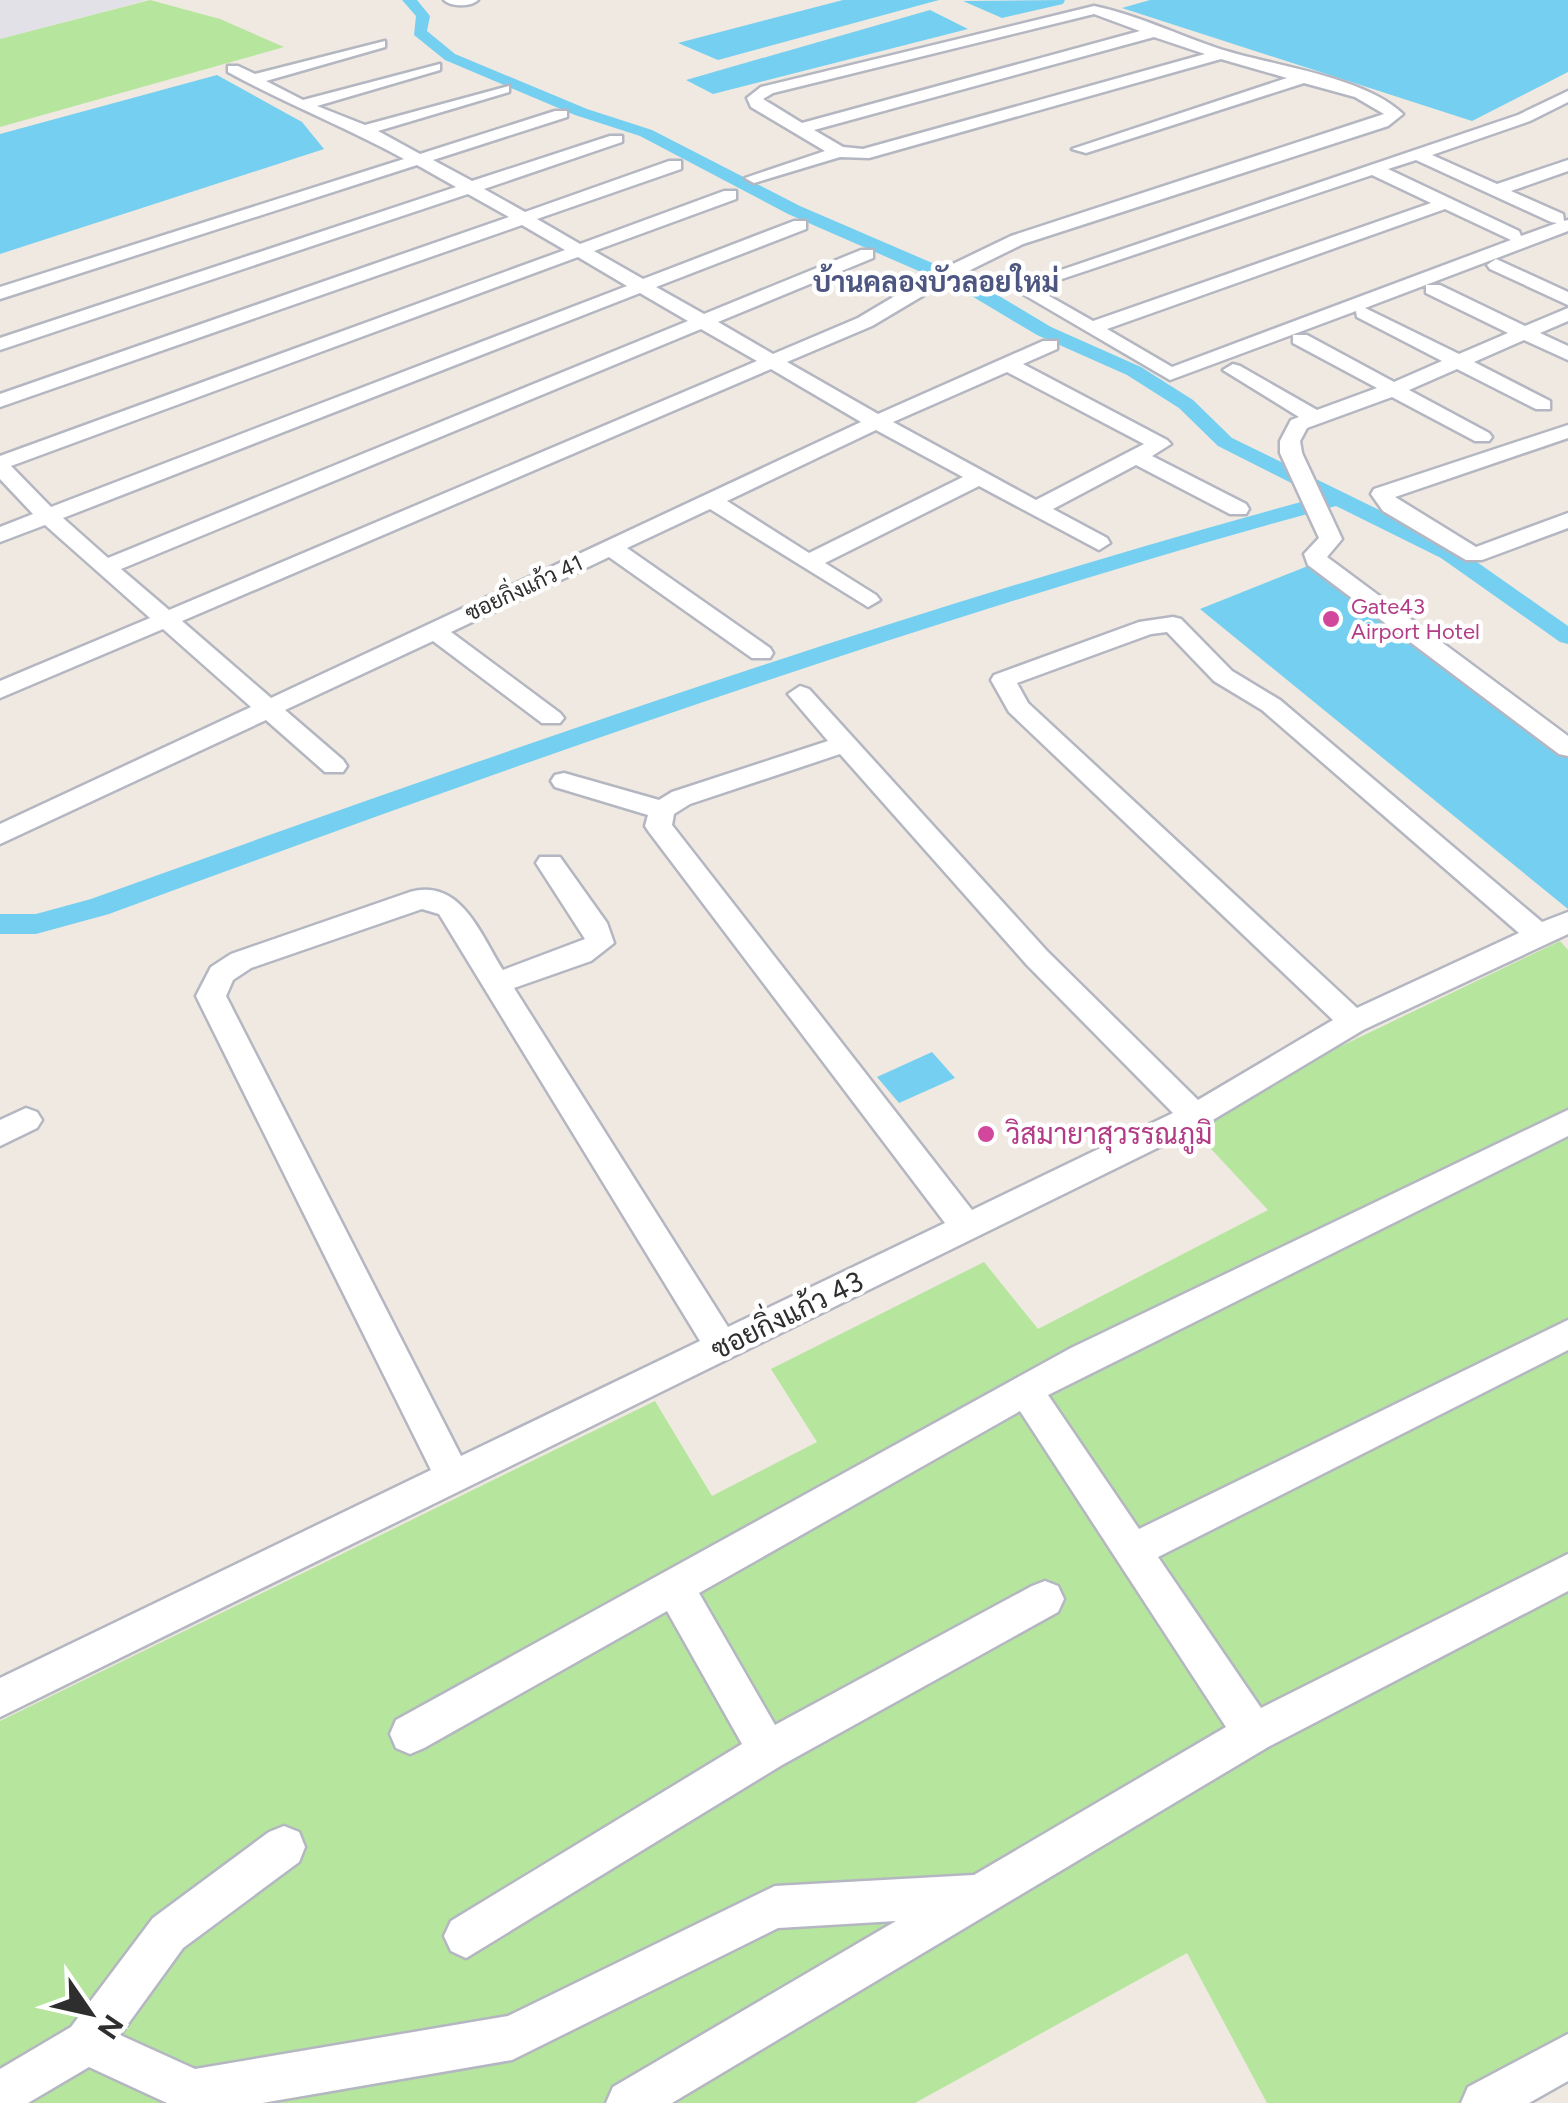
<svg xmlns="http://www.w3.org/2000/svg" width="1568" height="2103" font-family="Figtree,Sarabun,sans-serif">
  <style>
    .industrial { fill: #e3e1e8 }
    .green { fill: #b6e59e }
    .water { fill: #75cff0 }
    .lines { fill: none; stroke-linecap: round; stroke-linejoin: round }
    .canal { fill: #75cff0; fill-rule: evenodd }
    .street-casing { stroke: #b4b7c1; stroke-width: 5 }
    .street { fill: #fff; fill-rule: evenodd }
    .hotel-dot { fill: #d1479c; stroke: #fff; stroke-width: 4 }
    .labels { text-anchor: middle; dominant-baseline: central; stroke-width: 9; stroke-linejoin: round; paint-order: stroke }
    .far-street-label { font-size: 22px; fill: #2e2e2e; stroke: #fff }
    .far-hotel-label { font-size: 22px; fill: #b23c85; stroke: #fff; text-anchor: start }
    .far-quarter-label { font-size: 28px; font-weight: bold; fill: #4d5680; stroke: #fff }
    .hotel-label { font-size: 28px; fill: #b23c85; stroke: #fff; text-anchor: start }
    .street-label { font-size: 28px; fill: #2e2e2e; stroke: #fff }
  </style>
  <rect width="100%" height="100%" fill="#efe9e1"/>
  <polygon class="industrial" points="0,0 147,0 0,39"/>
  <g class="green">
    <polygon points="150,0 220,19 284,47 0,127 0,39"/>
    <polygon points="1560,941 1568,950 1568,2056 1484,2103 1267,2103 1187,1953 915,2103 0,2103 0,1721 655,1401 712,1496 817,1442 771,1369 984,1262 1038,1329 1268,1210 1185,1121"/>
  </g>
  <g class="water">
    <polygon points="843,0 939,0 718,60 678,43"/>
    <polygon points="1065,0 1063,4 1002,18 963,1"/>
    <polygon points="1150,0 1568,0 1568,72 1472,121 1122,8"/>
    <polygon points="930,10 968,29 713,94 686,80"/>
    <polygon points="217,75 302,122 324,149 0,254 0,134"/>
    <polygon points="1313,564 1568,753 1568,909 1200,609"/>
    <polygon points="932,1052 955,1078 899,1103 877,1077"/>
  </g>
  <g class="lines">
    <path class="canal" d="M402,0H417L430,16L427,31L455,54L587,109L652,130L800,206L974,281L1051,327L1141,367L1193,400L1232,438L1457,548L1568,626V644L1560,642L1441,558L1336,506C920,620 514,765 109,914L36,934H0V914H36L91,899C497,753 903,610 1319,497L1218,446L1179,408L1127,375L1037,335L960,289L788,214L640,136L575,115L445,60L414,35L416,16Z"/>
    <g class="street-casing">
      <g id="street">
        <path d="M444,0H478C471,7 451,7 444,0Z"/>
        <path d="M1094,6C1137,15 1178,35 1220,49C1273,66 1363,76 1403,114L1388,126L1023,244L946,282L872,326L787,362L878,414L1043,341H1057V349L1023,364L1167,440L1171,444L1152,456L1246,504L1249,509L1246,514H1230L1136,465L1053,509L1107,538L1110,543L1099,550L979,486L825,563L876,595L880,600L868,607L710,509L627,548L770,648L773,653L770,658H752L609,557L451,632L560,713L564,718L560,723H542L433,641L285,710L343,760L347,766L343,772H325L266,720L0,844V824L251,707L163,629L0,698V681L150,618L45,525L0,542V527L33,514L0,479V456L565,250L522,225L0,407V394L509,217L468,194L0,350V338L456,187L417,165L0,299V287L404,159C346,127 286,104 228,72V66H238L255,74L385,41V47L266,81L303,100L440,64V70L317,106L365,125L509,86V92L378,131L420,154L555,111H567V117L433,160L472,181L610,136H622V142L484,189L525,212L669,161H681V169L537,219L580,244L724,191H736V199L594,251L643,279L794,221H806V229L656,287L704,314L861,250H873V258L718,322L773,354L858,318L932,274L1011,236L1384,114L1355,97L1304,83L1086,153L1072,149L1287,78L1221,59L869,158L840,157L754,183L745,178L825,151L751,107L747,98L761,87ZM1094,14L1140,31L802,123L763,99L773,93ZM1154,37L1205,54L863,149L843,147L814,130ZM578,257L627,286L51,507L11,466ZM640,293L688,321L108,558L63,518ZM701,329L757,361L169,610L121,569ZM771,369L861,422L271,698L182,621ZM1007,372L1144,444L1036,500L893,422ZM876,430L963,477L809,553L727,501Z"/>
        <path d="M1568,91V102L1530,121L1432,155L1497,184L1568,160V171L1511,191L1563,214L1564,221L1568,220V231L1365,308L1459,354L1508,333L1426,293V285H1440L1525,326L1568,308V321L1540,333L1568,346V360L1524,340L1474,362L1550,401V409H1536L1457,369L1409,390L1489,433L1492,437L1489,441H1475L1392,397L1307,428L1300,441L1302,453L1342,539L1327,557L1568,736V756L1559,754L1308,565L1304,554L1319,538L1280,453V441L1291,420L1299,417L1223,370L1233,364L1240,366L1317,410L1377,388L1293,343V335H1307L1394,382L1442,361L1357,317L1356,311L1170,380L1011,287L1518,115ZM1416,160L1551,222L1557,223L1521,236L1519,231L1388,169ZM1372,175L1431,203L1093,321L1035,288ZM1445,209L1511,240L1172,367L1107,329Z"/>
        <polygon points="1496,259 1568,292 1568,305 1490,269 1487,265"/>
        <polygon points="1568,425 1568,438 1395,497 1476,547 1568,513 1568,528 1482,560 1466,560 1383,511 1371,494 1374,489"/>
        <path d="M1173,617L1181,619L1232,671L1280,700L1542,922L1568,912V934L1363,1030L1206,1124L0,1717V1678L431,1470L196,996L211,967L231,954L410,892C461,878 480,934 503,970L585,939L536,863L540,857H560L607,923L614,943L591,961L514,988L728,1327L945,1223L649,832L645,826L648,815L555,787L551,781L555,775L564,773L659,800L672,792L828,741L788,694L800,686L809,689L1047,951L1198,1100L1333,1020L1009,712L991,680L994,675L1139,622ZM1167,632L1214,681L1262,710L1519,933L1357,1008L1028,703L1017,683L1151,634ZM840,754L1027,965L1173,1113L972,1210L672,825L674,814L690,804ZM422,909L439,914L700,1341L461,1456L226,996L233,980L251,968Z"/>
        <polygon points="26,1108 37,1112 42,1120 37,1128 0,1146 0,1120"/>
        <polygon points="1568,1110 1568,1136 1048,1395 1139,1529 1568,1320 1568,1350 1158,1557 1261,1708 1568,1554 1568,1591 1268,1747 672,2103 606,2103 613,2087 896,1921 778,1928 512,2060 262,2103 167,2103 89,2067 28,2103 0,2103 0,2069 71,2027 153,1918 269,1832 284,1826 299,1832 305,1847 299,1862 183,1948 120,2035 195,2069 508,2016 775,1886 974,1875 1226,1727 1020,1411 699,1593 775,1725 1032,1586 1045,1581 1058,1586 1064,1599 1058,1612 782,1765 466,1958 451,1951 444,1936 451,1921 742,1744 667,1611 424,1748 410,1754 396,1748 390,1734 396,1720 1071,1348"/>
        <polygon points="1568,2034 1568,2081 1529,2103 1461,2103 1468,2087"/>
      </g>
    </g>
    <use href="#street" class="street"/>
  </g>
  <g class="hotel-dot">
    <circle cx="1331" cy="619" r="10"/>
    <circle cx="986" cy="1134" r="10"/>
  </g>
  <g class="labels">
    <g class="far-street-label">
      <text transform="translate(524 588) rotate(-25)">ซอยกิ่งแก้ว 41</text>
    </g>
    <g class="far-hotel-label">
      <text x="1351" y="606">Gate43<tspan x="1351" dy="25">Airport Hotel</tspan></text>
    </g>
    <g class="far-quarter-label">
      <text x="936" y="282">บ้านคลองบัวลอยใหม่</text>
    </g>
    <g class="hotel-label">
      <text x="1006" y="1134">วิสมายาสุวรรณภูมิ</text>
    </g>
    <g class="street-label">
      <text transform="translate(787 1315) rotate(-26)">ซอยกิ่งแก้ว 43</text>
    </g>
  </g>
  <g transform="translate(90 2013) rotate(124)" stroke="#ffffff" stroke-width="8" paint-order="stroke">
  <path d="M0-8L18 38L0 25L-18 38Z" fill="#2e2e2e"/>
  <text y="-15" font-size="28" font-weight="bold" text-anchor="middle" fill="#2e2e2e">N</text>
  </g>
</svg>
